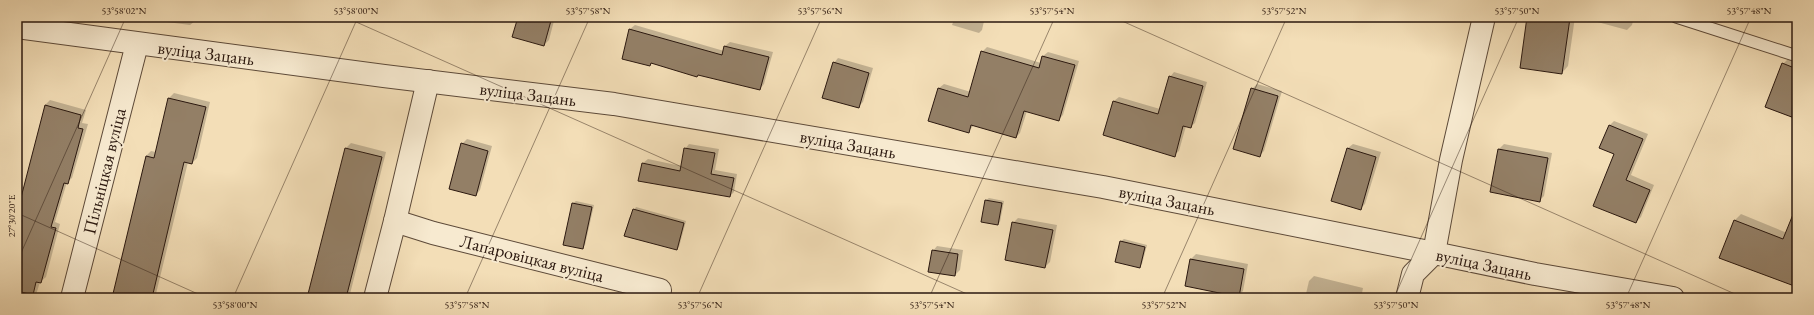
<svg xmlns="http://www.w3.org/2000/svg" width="1814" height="315" font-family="'EB Garamond',serif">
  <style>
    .shadow { fill: #0003 }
    .building { fill: #937f66; stroke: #2b180f }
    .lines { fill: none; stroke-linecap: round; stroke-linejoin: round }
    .service-casing { stroke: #5d4a39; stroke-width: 13 }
    .minor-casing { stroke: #5d4a39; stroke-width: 24 }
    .tertiary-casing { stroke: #5d4a39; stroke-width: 24 }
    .service { stroke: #f7ead0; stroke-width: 11 }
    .minor { stroke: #f7ead0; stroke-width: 22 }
    .tertiary { stroke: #f7ead0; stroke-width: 22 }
    .ticks { fill: none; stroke: #2b180f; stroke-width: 1; stroke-opacity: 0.45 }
    .labels { text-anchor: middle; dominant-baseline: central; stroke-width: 4; stroke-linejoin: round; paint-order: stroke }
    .street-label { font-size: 18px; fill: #2b180f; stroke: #f7ead0 }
    .neatline { fill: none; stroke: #2b180f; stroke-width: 1.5 }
    .ticks-label { font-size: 10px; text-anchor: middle; fill: #2b180f }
  </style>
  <rect width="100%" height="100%" fill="#f3deb7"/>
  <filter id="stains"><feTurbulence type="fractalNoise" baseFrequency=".005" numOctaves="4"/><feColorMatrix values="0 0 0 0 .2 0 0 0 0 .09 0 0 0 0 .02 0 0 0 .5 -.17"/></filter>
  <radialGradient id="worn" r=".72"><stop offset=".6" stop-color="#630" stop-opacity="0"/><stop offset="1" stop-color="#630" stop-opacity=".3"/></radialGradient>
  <g class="shadow">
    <polygon points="167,17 195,17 195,21 190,25 167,22"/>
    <polygon points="519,17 555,17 549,40 544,45"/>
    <polygon points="955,17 985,17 982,30 979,33 952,25"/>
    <polygon points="1528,17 1575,17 1568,66 1562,73 1521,67"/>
    <polygon points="1591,17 1634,17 1632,25 1627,30 1590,20"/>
    <polygon points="635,25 724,51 725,46 730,42 773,52 764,84 760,89 652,63 650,65 623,58 630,29"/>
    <polygon points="987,47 1041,63 1043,56 1048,52 1079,61 1063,115 1058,120 1027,111 1020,133 1016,137 974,125 968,132 930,120 939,88 944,84 971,92 982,52"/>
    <polygon points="1790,57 1797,60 1797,118 1783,64"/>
    <polygon points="838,58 873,68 863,102 858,107 834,63"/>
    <polygon points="1174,72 1207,82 1195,123 1190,127 1186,126 1179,151 1174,155 1114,101 1119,97 1160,109 1170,77"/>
    <polygon points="1257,84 1282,91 1264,151 1259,156 1252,89"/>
    <polygon points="174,93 210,102 197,158 192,163 188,162 155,298 113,298 146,156 151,151 156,152 169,98"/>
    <polygon points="50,100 86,110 82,123 88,124 72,178 67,182 55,222 60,224 46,277 40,282 35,298 17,298 17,211 21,203 45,105"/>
    <polygon points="1614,121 1648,134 1631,175 1654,185 1641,217 1636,222 1615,153 1610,125"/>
    <polygon points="467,139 492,146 480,190 476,195 462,144"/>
    <polygon points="351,143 386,152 349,298 308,298 346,148"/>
    <polygon points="689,144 719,149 715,170 737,174 734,192 730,196 640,181 643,163 648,159 681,166 685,149"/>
    <polygon points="1353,144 1381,152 1365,204 1360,209 1348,148"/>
    <polygon points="1504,144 1552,153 1544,196 1539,201 1499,149"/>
    <polygon points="989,198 1004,201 1000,222 998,224 986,200"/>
    <polygon points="576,201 594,205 585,245 582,248 573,203"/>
    <polygon points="636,207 686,221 679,247 677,249 625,235 629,218"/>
    <polygon points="1741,214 1787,233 1797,220 1797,286 1741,264 1735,220"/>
    <polygon points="1018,218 1057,225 1050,262 1045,267 1013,223"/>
    <polygon points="1124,239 1147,245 1142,264 1139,267 1116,261 1121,241"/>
    <polygon points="937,246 963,250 960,270 955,275 933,251"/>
    <polygon points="1196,254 1248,264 1243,291 1239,295 1186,285 1191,259"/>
    <polygon points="1314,276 1363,288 1361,298 1305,298 1309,281"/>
    <polygon points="423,294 436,298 419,298"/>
    <polygon points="703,296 711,298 702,298"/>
  </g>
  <g class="building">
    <polygon points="518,17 552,17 544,46 512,37"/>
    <polygon points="1527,17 1570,18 1562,74 1520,68"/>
    <polygon points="629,29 722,55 724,46 769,57 760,90 698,75 697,77 651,63 650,66 622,59"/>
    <polygon points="981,51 1039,68 1042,56 1075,65 1059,121 1024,111 1016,138 971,125 969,133 928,121 938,88 968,97"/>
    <polygon points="833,62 869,73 859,108 822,98"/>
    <polygon points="1782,63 1797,69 1797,119 1765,107"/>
    <polygon points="1169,76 1203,86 1191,128 1183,126 1175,157 1103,135 1113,101 1158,114"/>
    <polygon points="1251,88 1278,96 1260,157 1233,149"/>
    <polygon points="168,98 206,107 192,164 184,162 152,298 112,298 146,156 154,158"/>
    <polygon points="45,105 81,115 78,128 83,129 68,184 64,183 51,227 56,228 41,283 36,282 33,295 17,291 17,213"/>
    <polygon points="1609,125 1643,139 1626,180 1650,190 1636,223 1593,206 1614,154 1599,148"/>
    <polygon points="461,143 488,151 476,196 449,189"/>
    <polygon points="345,148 382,157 346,298 307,298"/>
    <polygon points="684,148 715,153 711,174 734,178 730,197 638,181 642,163 680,171"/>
    <polygon points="1347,148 1376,157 1361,210 1331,201"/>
    <polygon points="1498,149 1548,158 1540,202 1490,192"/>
    <polygon points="985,200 1002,203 998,225 981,222"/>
    <polygon points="572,203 592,207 583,249 563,245"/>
    <polygon points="1796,207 1797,287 1719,258 1734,220 1783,239"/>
    <polygon points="633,209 684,223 677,250 624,236"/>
    <polygon points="1012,222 1053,230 1045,268 1005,260"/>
    <polygon points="1120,241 1145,247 1140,268 1115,262"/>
    <polygon points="932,250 958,254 955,276 928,272"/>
    <polygon points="1190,259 1244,269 1239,297 1185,286"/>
  </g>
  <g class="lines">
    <g class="service-casing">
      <polyline id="service" points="1676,17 1797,56"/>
    </g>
    <g class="minor-casing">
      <g id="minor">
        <polyline points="17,27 384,76 614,104 1103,187 1434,253"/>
        <polyline points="395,221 433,233 660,290 659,298"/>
        <polyline points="72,298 137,44"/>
        <polyline points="375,298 395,221 428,81"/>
        <polyline points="1407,298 1413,274 1434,253"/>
      </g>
    </g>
    <g class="tertiary-casing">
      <polyline id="tertiary" points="1484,17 1451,160 1434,253 1535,274 1673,298"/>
    </g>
    <use href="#service" class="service"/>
    <use href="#minor" class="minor"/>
    <use href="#tertiary" class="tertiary"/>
  </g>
  <path class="ticks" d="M345,17L976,298M1113,17L1744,298M17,213L207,298M17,262L126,17M233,298L358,17M465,298L590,17M697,298L822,17M929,298L1055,17M1162,298L1287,17M1394,298L1519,17M1626,298L1751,17"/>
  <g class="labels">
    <g class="street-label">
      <text transform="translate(206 53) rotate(7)">вуліца Зацань</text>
      <text transform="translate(528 94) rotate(7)">вуліца Зацань</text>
      <text transform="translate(848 144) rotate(10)">вуліца Зацань</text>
      <text transform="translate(104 171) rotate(-76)">Пільніцкая вуліца</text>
      <text transform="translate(1167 200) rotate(11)">вуліца Зацань</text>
      <text transform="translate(532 258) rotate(14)">Лапаровіцкая вуліца</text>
      <text transform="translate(1484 264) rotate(12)">вуліца Зацань</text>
    </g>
  </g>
  <rect width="1814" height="315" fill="none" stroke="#f3deb7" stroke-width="44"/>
  <rect x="22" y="22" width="1770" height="271" class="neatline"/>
  <g class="ticks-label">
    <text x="124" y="14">53°58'02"N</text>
    <text x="356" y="14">53°58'00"N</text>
    <text x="588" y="14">53°57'58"N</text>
    <text x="820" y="14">53°57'56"N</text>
    <text x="1052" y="14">53°57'54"N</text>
    <text x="1284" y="14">53°57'52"N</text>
    <text x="1517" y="14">53°57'50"N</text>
    <text x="1749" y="14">53°57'48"N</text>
    <text transform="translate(11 216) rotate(-90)" y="4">27°30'20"E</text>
    <text x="235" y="308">53°58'00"N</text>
    <text x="467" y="308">53°57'58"N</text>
    <text x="700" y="308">53°57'56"N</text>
    <text x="932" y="308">53°57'54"N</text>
    <text x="1164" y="308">53°57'52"N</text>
    <text x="1396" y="308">53°57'50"N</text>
    <text x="1628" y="308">53°57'48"N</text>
  </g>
  <rect width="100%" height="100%" filter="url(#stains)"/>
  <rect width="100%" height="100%" fill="url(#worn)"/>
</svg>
